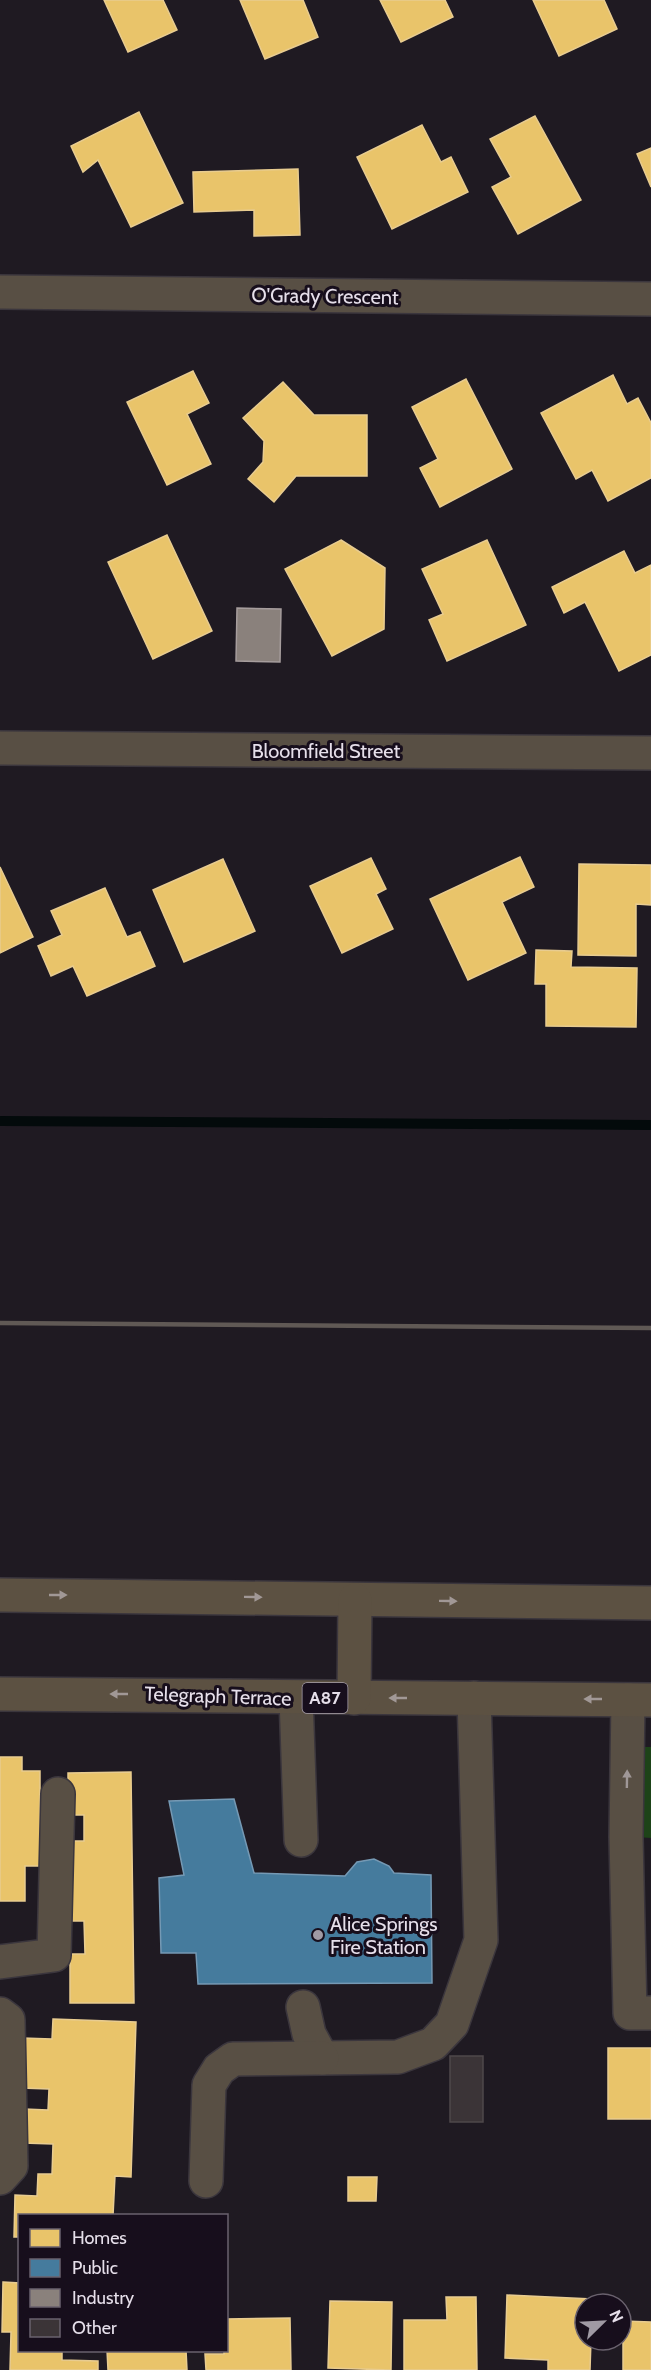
<svg xmlns="http://www.w3.org/2000/svg" width="651" height="2370" font-family="Cabin,sans-serif">
  <style>
    .green { fill: #1d4318 }
    .homes { fill: #e9c46a; stroke: #e8cc90; stroke-width: 1.5 }
    .public { fill: #457b9d; stroke: #7599b4; stroke-width: 1.5 }
    .industry { fill: #8a817c; stroke: #a69d9d; stroke-width: 1.5 }
    .lines { fill: none; stroke-linecap: round; stroke-linejoin: round }
    .stream { stroke: #030a0b; stroke-width: 10 }
    .building { fill: #3b3437; stroke: #4f484b; stroke-width: 1.5 }
    .minor-casing { stroke: #3b363d; stroke-width: 36 }
    .highway-casing { stroke: #3b363d; stroke-width: 36 }
    .minor { stroke: #584f44; stroke-width: 33 }
    .highway { stroke: #5c5142; stroke-width: 33 }
    .rail { stroke: #605955; stroke-width: 4.5 }
    .oneway { fill: #a19896 }
    .oneway2 { fill: #9f9797 }
    .poi-dot { fill: #a09aa4; stroke: #170e1c; stroke-width: 2 }
    .labels { text-anchor: middle; dominant-baseline: central; stroke-width: 6; stroke-linejoin: round; paint-order: stroke }
    .shield { fill: #170e1c; stroke: #a8a0ac; stroke-width: 1.5 }
    .shield-label { font-size: 18px; font-weight: bold; fill: #e6dfea }
    .street-label { font-size: 20px; fill: #e6dfea; stroke: #170e1c }
    .poi-label { font-size: 20px; fill: #e6dfea; stroke: #170e1c; text-anchor: start }
  </style>
  <rect width="100%" height="100%" fill="#1f1a22"/>
  <polygon class="green" points="638,1747 651,1747 651,1838 637,1837"/>
  <g class="homes">
    <polygon points="104,0 163,0 177,30 128,52"/>
    <polygon points="240,0 303,0 318,37 265,59"/>
    <polygon points="380,0 445,0 453,17 401,42"/>
    <polygon points="533,0 604,0 617,29 559,56"/>
    <polygon points="139,112 183,203 131,227 98,160 83,172 71,146"/>
    <polygon points="535,116 581,200 518,234 492,187 511,177 490,139"/>
    <polygon points="422,125 441,162 451,157 468,192 392,229 357,157"/>
    <polygon points="651,148 651,187 637,154"/>
    <polygon points="298,169 300,235 254,236 254,210 194,212 193,172"/>
    <polygon points="193,371 209,403 187,414 211,464 167,485 127,402"/>
    <polygon points="613,375 627,404 638,398 651,423 651,478 608,501 592,470 576,479 541,413"/>
    <polygon points="466,379 512,469 440,507 420,468 438,459 412,407"/>
    <polygon points="283,382 314,415 367,415 367,476 296,476 274,502 248,479 263,462 264,441 243,418"/>
    <polygon points="167,535 212,631 153,659 108,562"/>
    <polygon points="341,540 385,568 384,629 332,656 285,569"/>
    <polygon points="487,540 526,625 447,661 429,620 443,614 422,569"/>
    <polygon points="624,551 635,573 651,565 651,655 619,671 585,602 564,613 552,587"/>
    <polygon points="520,857 534,887 502,902 526,953 468,980 430,899"/>
    <polygon points="371,858 386,889 376,894 393,929 342,953 310,886"/>
    <polygon points="223,859 255,931 184,962 153,890"/>
    <polygon points="579,864 651,865 651,905 636,904 636,956 578,955"/>
    <polygon points="0,867 33,937 0,953"/>
    <polygon points="105,888 127,937 140,932 155,966 87,996 73,966 51,976 38,946 62,935 51,911"/>
    <polygon points="536,950 572,951 571,967 637,968 636,1027 546,1026 546,984 535,984"/>
    <polygon points="0,1757 22,1757 22,1771 40,1771 40,1866 25,1866 25,1901 0,1901"/>
    <polygon points="131,1772 134,2003 70,2003 70,1954 85,1954 84,1921 65,1921 64,1841 84,1841 84,1815 68,1815 68,1773"/>
    <polygon points="53,2019 136,2022 131,2177 115,2176 113,2216 20,2216 20,2237 14,2237 15,2195 37,2196 38,2174 52,2174 53,2144 23,2143 25,2109 48,2110 49,2089 21,2088 23,2038 52,2039"/>
    <rect x="608" y="2048" width="43" height="71"/>
    <polygon points="348,2177 377,2177 376,2201 348,2201"/>
    <polygon points="3,2282 20,2283 20,2350 62,2350 62,2360 98,2361 98,2370 10,2370 11,2332 2,2332"/>
    <polygon points="507,2295 592,2299 592,2304 585,2304 585,2340 591,2340 590,2370 548,2370 548,2360 505,2358"/>
    <polygon points="446,2297 476,2297 477,2370 404,2370 404,2320 447,2320"/>
    <polygon points="330,2301 392,2302 391,2370 328,2368"/>
    <polygon points="290,2318 291,2370 206,2370 205,2354 224,2354 224,2350 226,2350 226,2319"/>
    <polygon points="623,2321 651,2322 651,2370 623,2370"/>
    <polygon points="107,2350 186,2350 187,2370 108,2370"/>
  </g>
  <polygon class="public" points="234,1799 254,1873 345,1876 357,1862 374,1859 389,1866 394,1873 431,1875 432,1983 198,1984 196,1953 161,1953 159,1878 184,1875 169,1801"/>
  <polygon class="industry" points="237,608 281,609 280,662 236,661"/>
  <g class="lines">
    <polyline class="stream" points="0,1121 651,1125"/>
  </g>
  <rect class="building" x="450" y="2056" width="33" height="66"/>
  <g class="lines">
    <g class="minor-casing">
      <g id="minor">
        <polyline points="0,292 651,299"/>
        <polyline points="0,748 651,753"/>
        <polyline points="296,1698 301,1840"/>
        <polyline points="628,1700 626,1837 630,2013 651,2013"/>
        <polyline points="0,1962 54,1955 58,1794"/>
        <polyline points="303,2007 309,2034 322,2058 398,2057 433,2044 452,2024 481,1940 474,1698"/>
        <polyline points="0,2014 8,2020 11,2166 0,2178"/>
        <polyline points="206,2181 209,2085 219,2069 233,2059 322,2058"/>
      </g>
    </g>
    <g class="highway-casing">
      <g id="highway">
        <polyline points="0,1595 651,1603"/>
        <polyline points="0,1694 651,1700"/>
        <polyline points="354,1698 355,1600"/>
      </g>
    </g>
    <use href="#minor" class="minor"/>
    <use href="#highway" class="highway"/>
    <polyline class="rail" points="0,1323 651,1328"/>
  </g>
  <defs><path id="oneway-solid" d="M-6-.8H1V-3.2L6.5 0L1 3.2V.8H-6Z" transform="scale(1.5)"/></defs>
  <g class="oneway">
    <use href="#oneway-solid" transform="translate(58 1595)"/>
    <use href="#oneway-solid" transform="translate(253 1597) rotate(1)"/>
    <use href="#oneway-solid" transform="translate(448 1601) rotate(1)"/>
    <use href="#oneway-solid" transform="translate(119 1694) rotate(180)"/>
    <use href="#oneway-solid" transform="translate(398 1698) rotate(-180)"/>
    <use href="#oneway-solid" transform="translate(593 1699) rotate(-180)"/>
  </g>
  <use class="oneway2" href="#oneway-solid" transform="translate(627 1779) rotate(-89)"/>
  <circle class="poi-dot" cx="318" cy="1935" r="6"/>
  <g class="labels">
    <rect class="shield" x="302.5" y="1683" width="45" height="30" rx="4.5"/>
    <g class="shield-label">
      <text x="325" y="1698">A87</text>
    </g>
    <g class="street-label">
      <text transform="translate(325 296) rotate(1)">O'Grady Crescent</text>
      <text x="326" y="751">Bloomfield Street</text>
      <text transform="translate(218 1696) rotate(2)">Telegraph Terrace</text>
    </g>
    <g class="poi-label">
      <text x="330" y="1924">Alice Springs<tspan x="330" dy="23">Fire Station</tspan></text>
    </g>
  </g>
  <rect x="18" y="2214" width="210" height="138" fill="#170e1c" stroke="#6a626e" stroke-width="1.5"/>
  <rect x="30" y="2229" width="30" height="18" fill="#e9c46a" stroke="#6a626e" stroke-width="1.5"/>
  <text x="72" y="2244" font-size="18" fill="#e6dfea">Homes</text>
  <rect x="30" y="2259" width="30" height="18" fill="#457b9d" stroke="#6a626e" stroke-width="1.5"/>
  <text x="72" y="2274" font-size="18" fill="#e6dfea">Public</text>
  <rect x="30" y="2289" width="30" height="18" fill="#8a817c" stroke="#6a626e" stroke-width="1.5"/>
  <text x="72" y="2304" font-size="18" fill="#e6dfea">Industry</text>
  <rect x="30" y="2319" width="30" height="18" fill="#3b3437" stroke="#6a626e" stroke-width="1.5"/>
  <text x="72" y="2334" font-size="18" fill="#e6dfea">Other</text>
  <g transform="translate(603 2322) rotate(66)"><circle r="28" fill="#170e1c" stroke="#6a626e" stroke-width="1.5"/>
  <path d="M0-4.5L10 22L0 15L-10 22Z" fill="#a09aa4"/>
  <text y="-9" font-size="16" font-weight="bold" text-anchor="middle" fill="#e6dfea">N</text>
  </g>
</svg>
